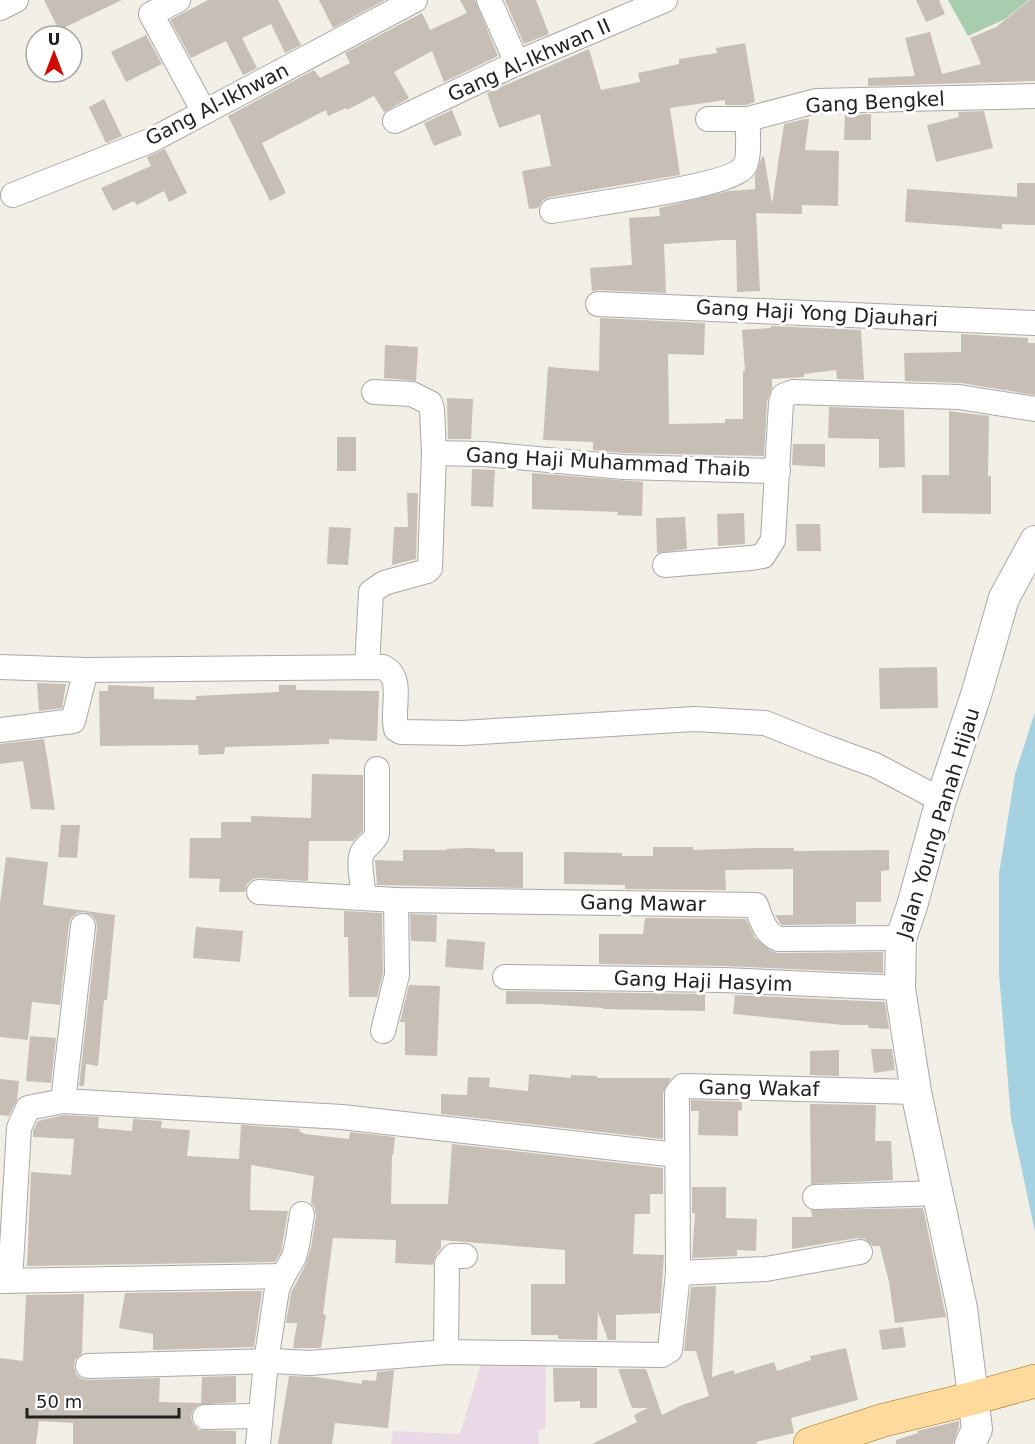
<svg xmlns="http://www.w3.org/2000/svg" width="1035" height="1444" font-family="'DejaVu Sans',sans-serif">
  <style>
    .industrial { fill: #ebd9e7 }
    .cemetery { fill: #a7ccae }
    .water { fill: #a5d1e1 }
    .building { fill: #c7beb6 }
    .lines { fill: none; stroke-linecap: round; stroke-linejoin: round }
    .minor-casing { stroke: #a8a8a8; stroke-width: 26 }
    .tertiary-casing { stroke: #a8a8a8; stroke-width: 32 }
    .primary-casing { stroke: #9e7100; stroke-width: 34 }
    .minor { stroke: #fff; stroke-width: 24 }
    .tertiary { stroke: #fff; stroke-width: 30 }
    .primary { stroke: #ffda9f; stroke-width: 33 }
    .labels { text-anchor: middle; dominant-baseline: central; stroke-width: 6; stroke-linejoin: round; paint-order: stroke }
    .street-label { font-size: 20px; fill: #212121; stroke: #fff }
  </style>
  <rect width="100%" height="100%" fill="#f2efe7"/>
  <polygon class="industrial" points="546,1356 545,1429 538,1430 539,1444 391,1444 393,1431 460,1434 482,1360"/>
  <polygon class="cemetery" points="948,0 1029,0 1005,19 968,36"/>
  <polygon class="water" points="1035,712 1035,1232 1011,1119 999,973 999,874 1015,774"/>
  <g class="building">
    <polygon points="44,0 122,0 59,30"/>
    <polygon points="208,0 278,0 301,45 285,53 271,24 242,38 257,68 243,75 226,41 191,58 170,20"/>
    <polygon points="319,0 385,0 333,28"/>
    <polygon points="460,0 475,0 498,56 444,82 432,51 394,72 409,98 384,112 374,96 347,110 346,108 328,116 326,110 262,143 286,193 270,201 228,116 314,70 320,78 350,63 345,53 422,13 430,30 467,13"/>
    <polygon points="505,0 536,0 549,34 524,44"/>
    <polygon points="916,0 939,0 945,14 926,22"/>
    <polygon points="1030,0 1035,0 1035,81 868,86 868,78 915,76 905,38 930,32 942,74 981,64 970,38 996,27"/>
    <polygon points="146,35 162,64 126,82 111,52"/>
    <polygon points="745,43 755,102 746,105 725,105 725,100 670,108 680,175 550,197 543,200 538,208 529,209 522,171 551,166 540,114 499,128 487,93 589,49 601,90 640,82 638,73 679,64 679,59 717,53 716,48"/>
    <polygon points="104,99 122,136 106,143 89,107"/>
    <polygon points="452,110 462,135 434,146 424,123"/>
    <polygon points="984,111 993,148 936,162 927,125 959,117 958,112"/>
    <polygon points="871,114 871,140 844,140 845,115"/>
    <polygon points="805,119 809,119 805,150 839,151 838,206 802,205 802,214 756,213 760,291 737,292 736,240 724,240 664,244 666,293 599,290 592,291 590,268 632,265 629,218 660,216 659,208 729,191 755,189 755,175 762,157 764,156 772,204 784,124"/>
    <polygon points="165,149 187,193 169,202 164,191 137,205 134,201 113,211 101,188 151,166 147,157"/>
    <polygon points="1017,183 1035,183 1035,225 1002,224 1002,229 905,222 907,189 1017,197"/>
    <polygon points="600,318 705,323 704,355 668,354 669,424 725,423 725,419 743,419 743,371 745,371 742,330 771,328 771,326 861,330 864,380 837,379 836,370 804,374 804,377 772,379 772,387 767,402 764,456 624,453 593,450 593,442 543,440 548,367 599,371"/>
    <polygon points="961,334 1028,338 1028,343 1035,343 1035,395 961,383 905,381 904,353 961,352"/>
    <polygon points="385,345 418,347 416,381 384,378"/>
    <polygon points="447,398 473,399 471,439 448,439"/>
    <polygon points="829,407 904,410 905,467 879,468 879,439 828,438"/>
    <polygon points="949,411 989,416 988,476 991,476 991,514 922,513 922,475 949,475"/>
    <rect x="337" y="437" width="19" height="34"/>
    <polygon points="793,444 825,444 825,467 792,465"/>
    <polygon points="472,469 495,470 493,507 471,506"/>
    <polygon points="532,473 643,482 642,516 617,515 618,512 532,509"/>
    <polygon points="407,493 418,493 416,559 392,565 394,527 408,527"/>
    <polygon points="744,513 745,544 718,546 717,514"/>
    <polygon points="685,517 687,549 657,553 656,518"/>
    <polygon points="796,524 820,524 821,551 797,551"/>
    <polygon points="329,527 351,528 348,565 327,564"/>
    <polygon points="937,667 938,708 880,709 879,668"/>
    <polygon points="37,683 66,684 62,708 39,711"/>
    <polygon points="108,685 154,687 154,699 196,700 196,696 279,692 279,685 296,685 296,690 379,691 377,741 329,739 329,744 225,747 224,754 199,755 198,745 100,746 99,691 108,691"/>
    <polygon points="44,739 48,763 55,810 31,809 23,761 0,764 0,744"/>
    <polygon points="312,774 363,775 363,831 353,841 309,841 308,881 259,878 253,879 247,884 245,892 219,892 220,879 189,878 190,838 221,838 221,822 251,822 251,816 311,818"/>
    <polygon points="61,825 80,825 77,858 58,857"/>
    <polygon points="653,847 693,847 693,850 759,848 794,848 794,851 889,850 889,870 881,871 881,902 856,902 856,924 782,925 780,923 775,915 793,915 793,869 725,870 726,890 625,889 625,885 564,884 564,852 622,853 622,856 653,856"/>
    <polygon points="468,848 495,849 495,852 523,852 523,888 377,885 375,860 403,861 403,850 446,850 446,849"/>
    <polygon points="6,857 48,862 43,905 115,915 107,1000 104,1000 98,1066 86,1064 84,1086 79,1086 97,928 96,921 92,915 84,912 77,913 71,918 69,924 60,1005 32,1002 28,1040 0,1037 0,904"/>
    <polygon points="344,911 382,913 383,973 377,997 349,997 348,937 344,937"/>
    <polygon points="410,914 437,915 436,942 411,941"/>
    <polygon points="645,918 746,919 755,938 771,951 778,953 883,952 883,973 724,966 599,964 599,934 643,934"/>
    <polygon points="196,927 243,931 240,962 193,958"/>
    <polygon points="447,939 485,942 483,970 445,967"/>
    <polygon points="409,985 440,986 437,1056 405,1055 405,1022 400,1022"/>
    <polygon points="506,991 705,994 705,1011 603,1009 603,1008 540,1004 506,1004"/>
    <polygon points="735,995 885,1002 889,1029 869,1028 868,1025 843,1025 733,1014"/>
    <polygon points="30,1036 56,1038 51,1083 26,1081"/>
    <polygon points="871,1049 892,1049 895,1070 874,1073"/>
    <polygon points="839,1050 839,1076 810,1075 810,1051"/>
    <polygon points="529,1074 571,1078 571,1075 597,1076 597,1078 671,1078 663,1093 663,1139 441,1114 441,1094 467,1095 468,1077 490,1078 489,1087 528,1091"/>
    <polygon points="0,1079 19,1081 17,1100 9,1116 0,1115"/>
    <polygon points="691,1100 742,1102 742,1110 738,1111 738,1136 698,1135 699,1111 691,1111"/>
    <polygon points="810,1104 876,1105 875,1141 891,1141 893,1180 811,1184"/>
    <polygon points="64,1115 99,1117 98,1128 132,1131 133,1119 162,1121 161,1128 190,1130 187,1156 239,1159 241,1125 300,1129 299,1131 305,1134 349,1139 350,1132 395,1137 393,1155 392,1155 391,1204 448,1204 452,1144 663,1168 663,1194 650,1194 650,1214 635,1214 633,1254 664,1255 660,1313 616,1315 616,1340 608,1340 598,1312 597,1340 558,1339 558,1335 531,1335 531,1284 565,1284 565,1250 441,1240 441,1248 436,1254 433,1265 395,1263 396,1240 333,1238 323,1314 326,1315 321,1348 293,1348 297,1323 286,1323 291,1293 306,1264 311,1247 316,1216 315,1208 311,1203 314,1176 251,1165 250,1210 288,1211 281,1252 275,1262 27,1266 31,1172 71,1175 74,1139 33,1137 33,1131 38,1121"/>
    <polygon points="692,1187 726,1187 726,1218 757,1219 756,1251 737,1250 737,1256 692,1258 695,1213 692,1213"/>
    <polygon points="923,1208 946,1317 895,1323 889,1282 880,1246 873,1246 865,1239 857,1238 792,1249 792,1217 812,1217 811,1210"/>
    <polygon points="716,1286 712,1377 733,1370 735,1374 774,1362 777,1371 811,1360 810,1356 846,1348 858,1400 791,1418 794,1433 756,1442 757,1444 592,1444 637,1422 634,1415 648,1408 632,1408 618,1369 646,1369 662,1415 682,1405 709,1396 696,1351 684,1351 691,1287"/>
    <polygon points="262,1291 254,1347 153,1350 153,1334 119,1328 125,1293"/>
    <polygon points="84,1294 82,1353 75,1360 74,1367 76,1374 82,1379 88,1380 160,1378 159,1402 201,1403 202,1377 236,1376 236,1402 198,1405 193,1410 191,1417 193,1424 199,1430 236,1431 236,1444 73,1444 73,1423 39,1421 36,1444 0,1444 0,1358 23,1361 26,1295"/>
    <polygon points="903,1327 906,1347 882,1350 879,1330"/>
    <polygon points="553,1368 597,1368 597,1408 580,1408 580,1401 554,1402"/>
    <polygon points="394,1370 388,1428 335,1423 332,1444 278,1444 289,1376 316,1377 362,1384 362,1380 376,1381 377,1372"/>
    <polygon points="959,1421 959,1426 953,1444 896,1444 896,1440 918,1433 917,1431"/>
  </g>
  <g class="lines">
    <g class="minor-casing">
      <g id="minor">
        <polyline points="178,0 151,14 204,112"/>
        <polyline points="489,0 517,63"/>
        <polyline points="0,8 16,0"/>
        <polyline points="708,119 748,119"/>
        <polyline points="395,121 517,63 665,0"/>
        <polyline points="13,195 152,140 415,0"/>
        <path d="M552,211C584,205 727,187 743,168C751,160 747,131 748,119L816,101L1035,96"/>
        <polyline points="598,304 1035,323"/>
        <polyline points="434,453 484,454 623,467 778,471"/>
        <polyline points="665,565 751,558 763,556 773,540 781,403 783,396 793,392 959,397 1035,409"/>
        <path d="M0,667L86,670L383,667C405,677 391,709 396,729L401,732L462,733L695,719L765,723L820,745L875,765L941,800"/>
        <polyline points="367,667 371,592 384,583 427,571 430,568 434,453 432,409 430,403 412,394 374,392"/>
        <polyline points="0,730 73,721 86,670"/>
        <path d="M259,892L396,900L756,905C761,918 764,933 778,939L901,938"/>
        <path d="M364,897C363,887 358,861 362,853C366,845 373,844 377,834V769"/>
        <polyline points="505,977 724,980 900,988"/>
        <polyline points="383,1031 397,975 396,900"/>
        <polyline points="63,1101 83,926"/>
        <polyline points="815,1197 939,1193"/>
        <polyline points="678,1273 766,1269 860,1252"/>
        <polyline points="283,1276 294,1257 297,1245 302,1214"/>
        <polyline points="0,1281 283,1276 277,1289 266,1362 258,1444"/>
        <polyline points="10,1281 19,1128 28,1108 63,1101 342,1117 677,1155"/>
        <polyline points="446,1352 447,1263 453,1256 465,1256"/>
        <polyline points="88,1366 273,1361 310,1363 446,1352 662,1355 670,1350 678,1273 677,1093 683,1086 916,1092"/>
        <polyline points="205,1417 259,1416"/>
      </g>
    </g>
    <g class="tertiary-casing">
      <polyline id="tertiary" points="970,1444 977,1429 962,1308 916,1092 900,988 901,938 912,906 941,800 976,695 1004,598 1035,541"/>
    </g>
    <g class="primary-casing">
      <polyline id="primary" points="810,1444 884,1420 974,1398 1035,1381"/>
    </g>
    <use href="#minor" class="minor"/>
    <use href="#tertiary" class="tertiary"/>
    <use href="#primary" class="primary"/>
  </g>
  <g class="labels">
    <g class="street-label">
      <text transform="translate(529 60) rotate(-24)">Gang Al-Ikhwan II</text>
      <text transform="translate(875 102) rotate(-3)">Gang Bengkel</text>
      <text transform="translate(217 104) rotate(-27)">Gang Al-Ikhwan</text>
      <text transform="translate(817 313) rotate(3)">Gang Haji Yong Djauhari</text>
      <text transform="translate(608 462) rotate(3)">Gang Haji Muhammad Thaib</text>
      <text transform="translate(938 823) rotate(-73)">Jalan Young Panah Hijau</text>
      <text transform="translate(643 903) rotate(1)">Gang Mawar</text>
      <text transform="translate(703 981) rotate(2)">Gang Haji Hasyim</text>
      <text transform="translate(759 1088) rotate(1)">Gang Wakaf</text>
    </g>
  </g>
  <g transform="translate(54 54)"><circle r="28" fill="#ffffff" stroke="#a6a6a6" stroke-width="1.5"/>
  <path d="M0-4.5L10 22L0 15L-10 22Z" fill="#d20a00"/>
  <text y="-9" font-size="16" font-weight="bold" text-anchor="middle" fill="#212121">U</text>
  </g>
  <path d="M27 1408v9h152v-9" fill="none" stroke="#212121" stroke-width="3"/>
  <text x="36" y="1408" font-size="18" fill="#212121" stroke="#ffffff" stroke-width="4.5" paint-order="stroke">50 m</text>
</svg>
